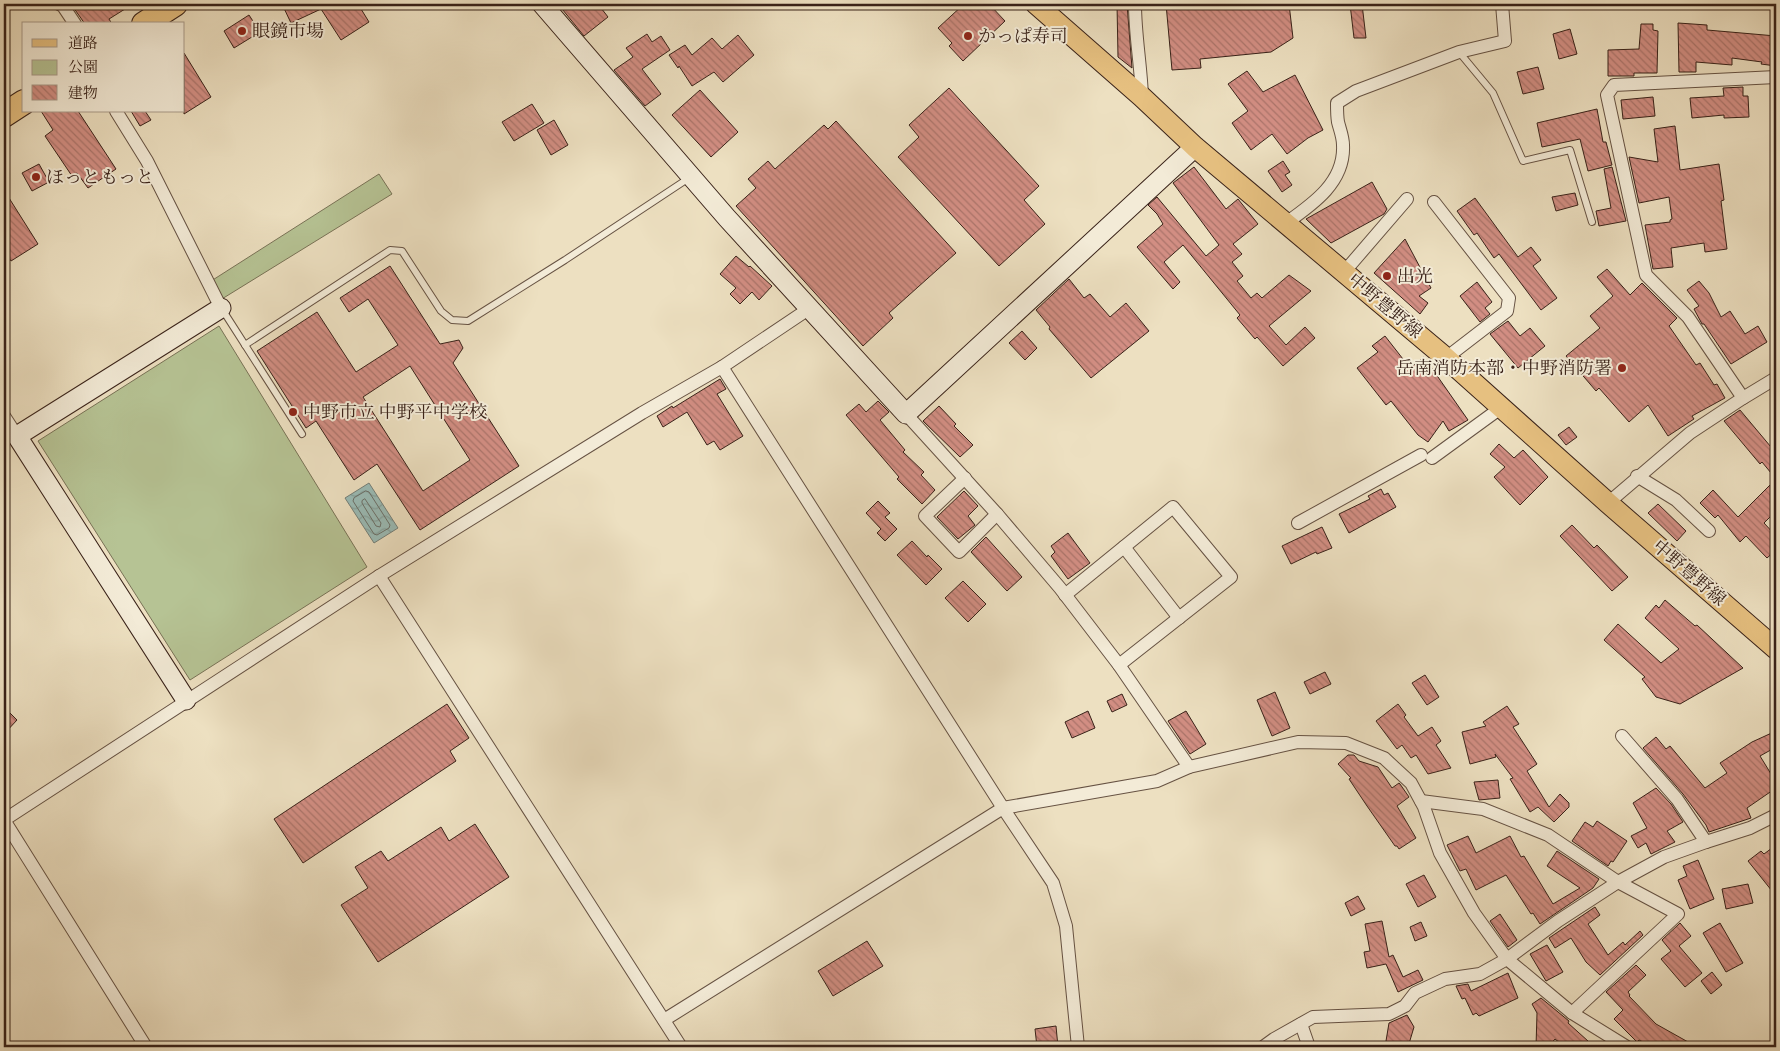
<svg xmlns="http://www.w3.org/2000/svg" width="1780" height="1051" font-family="'IM FELL Double Pica','Noto Serif JP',serif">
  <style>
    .green { fill: #b6c394; stroke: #787256 }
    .water { fill: url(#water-waves); stroke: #737e78 }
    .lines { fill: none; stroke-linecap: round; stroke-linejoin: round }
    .shore { stroke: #6a6f68; stroke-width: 1 }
    .building { fill: url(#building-back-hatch); stroke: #392219; fill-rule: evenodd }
    .lane-casing { stroke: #665243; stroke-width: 8 }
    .street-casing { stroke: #665243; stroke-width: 14 }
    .secondary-casing { stroke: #392219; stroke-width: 21 }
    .primary-casing { stroke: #392219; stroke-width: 22 }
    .highway-casing { stroke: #392219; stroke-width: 26 }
    .lane { stroke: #f3ebd7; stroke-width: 6 }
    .street { stroke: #f3ebd7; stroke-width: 12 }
    .secondary { stroke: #f3ebd7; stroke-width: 19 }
    .primary { stroke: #e6c080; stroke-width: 20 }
    .highway { stroke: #e6c080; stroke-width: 24 }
    .poi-dot { fill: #8f2418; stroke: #f3ebd7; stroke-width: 2 }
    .labels { text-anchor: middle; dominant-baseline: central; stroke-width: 4; stroke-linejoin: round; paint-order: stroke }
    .poi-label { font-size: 18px; fill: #392219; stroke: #f3ebd7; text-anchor: start }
    .street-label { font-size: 18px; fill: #392219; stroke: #f3ebd7 }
  </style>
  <defs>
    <pattern id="water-waves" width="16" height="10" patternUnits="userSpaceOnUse" patternTransform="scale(1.25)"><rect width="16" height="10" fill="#9abcb7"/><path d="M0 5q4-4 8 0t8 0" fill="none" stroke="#85a19d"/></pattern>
    <pattern id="building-back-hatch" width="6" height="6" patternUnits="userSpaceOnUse" patternTransform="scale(1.25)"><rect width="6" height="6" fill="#d28e83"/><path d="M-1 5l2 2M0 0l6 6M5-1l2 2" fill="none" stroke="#ab746a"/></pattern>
  </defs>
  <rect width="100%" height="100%" fill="#ede0c1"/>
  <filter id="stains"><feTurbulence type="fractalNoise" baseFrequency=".004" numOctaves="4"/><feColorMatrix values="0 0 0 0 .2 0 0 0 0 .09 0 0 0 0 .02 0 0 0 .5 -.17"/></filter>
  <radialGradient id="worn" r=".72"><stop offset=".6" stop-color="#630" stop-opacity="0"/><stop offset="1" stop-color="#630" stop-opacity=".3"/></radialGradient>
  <g class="green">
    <polygon points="379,174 392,194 217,302 208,283"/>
    <polygon points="219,326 367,567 190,680 38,441"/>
  </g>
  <polygon class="water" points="369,483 398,528 374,543 345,498"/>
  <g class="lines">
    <g class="shore">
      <polygon points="366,491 369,492 390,525 389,528 377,535 374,534 353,501 354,498"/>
      <polygon points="365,499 381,523 380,527 376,526 362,503 362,501"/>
    </g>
  </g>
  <g class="building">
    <polygon points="71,4 133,4 109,19 112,24 85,24"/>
    <polygon points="282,4 358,4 369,22 341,40 321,9 291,23"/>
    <polygon points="558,4 598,4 608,17 584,36"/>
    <polygon points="964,4 989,4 1005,21 963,61 949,46 952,43 938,28"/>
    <polygon points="1117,4 1127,4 1132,68 1118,57"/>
    <polygon points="1166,4 1289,4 1293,38 1271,52 1200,59 1201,68 1172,70"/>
    <polygon points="1350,4 1362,4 1366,38 1354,38"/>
    <polygon points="249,15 260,32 234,48 224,31"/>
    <polygon points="1678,23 1707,25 1707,30 1776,36 1776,66 1761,64 1762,62 1732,58 1732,65 1696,62 1696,72 1679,72"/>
    <polygon points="1641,24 1653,24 1653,30 1658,31 1657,73 1634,73 1634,76 1608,76 1608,50 1639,49"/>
    <polygon points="1570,29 1577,54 1559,59 1553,34"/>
    <polygon points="647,34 652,42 661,36 670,50 642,69 661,94 645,106 614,70 633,57 626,48"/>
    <polygon points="738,35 754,55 723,82 714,72 692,86 679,66 678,68 669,55 685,45 692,55 712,38 722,49"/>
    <polygon points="184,53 211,97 184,114"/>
    <polygon points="1538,67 1544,89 1523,94 1517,72"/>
    <polygon points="1247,71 1263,92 1295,75 1323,130 1308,138 1287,154 1272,134 1251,150 1232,123 1248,111 1228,84"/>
    <polygon points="1743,87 1743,96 1748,96 1749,117 1724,118 1724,115 1692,118 1690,98 1724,96 1723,88"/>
    <polygon points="949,88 1039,186 1024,200 1045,224 999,266 898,157 919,137 909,125"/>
    <polygon points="700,90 738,132 711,157 672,115"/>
    <polygon points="1653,97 1655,116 1623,119 1621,100"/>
    <polygon points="532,104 544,123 514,141 502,122"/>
    <polygon points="1597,109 1603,142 1606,142 1612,165 1588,171 1580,139 1542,147 1537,123"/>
    <polygon points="41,111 78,111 116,169 88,188 77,173 72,176 45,136 53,130"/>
    <polygon points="131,111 145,111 151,120 140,126"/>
    <polygon points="554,120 568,145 551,155 537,130"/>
    <polygon points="836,121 956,253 889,313 893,318 863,346 736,206 756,188 748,179 768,161 775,169 824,125 828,129"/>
    <polygon points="1675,126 1680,170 1719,164 1724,200 1721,201 1727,249 1705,252 1704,243 1671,248 1673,267 1653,269 1645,225 1670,222 1670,220 1672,219 1669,197 1639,203 1629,157 1658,162 1654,129"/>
    <polygon points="1283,161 1290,172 1285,175 1292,185 1282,192 1268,171"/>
    <polygon points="39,164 49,182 32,191 22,173"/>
    <polygon points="1194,167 1226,209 1238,199 1258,224 1233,244 1242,254 1232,262 1243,276 1237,281 1251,298 1257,293 1262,298 1289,275 1311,291 1269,326 1286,345 1305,327 1315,338 1283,366 1257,337 1255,339 1237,318 1240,315 1183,245 1164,262 1180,282 1173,289 1137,247 1163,224 1157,214 1148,205 1157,197 1206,256 1219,245 1173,183"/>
    <polygon points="1612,167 1626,221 1599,226 1596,211 1611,208 1604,169"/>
    <polygon points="1372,182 1387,209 1384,214 1331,243 1306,219"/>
    <polygon points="4,190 38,244 11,261 4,250"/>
    <polygon points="1575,193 1578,205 1556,211 1552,197"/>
    <polygon points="1475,198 1518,257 1531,247 1541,260 1533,266 1557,298 1541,310 1499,254 1494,258 1477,233 1474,235 1457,211"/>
    <polygon points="1405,239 1431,288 1419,296 1428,303 1420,314 1374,273"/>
    <polygon points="736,256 749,267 750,266 772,286 759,300 752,292 740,304 730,294 736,288 720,274"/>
    <path d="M390,266L440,344L459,340L463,348L453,363L519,466L420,530L377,464L354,480L316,421L306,428L257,351L317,312L356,372L398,345L368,299L349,312L340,298ZM410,366L470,460L423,491L363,397Z"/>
    <polygon points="1607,269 1630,295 1642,283 1677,318 1669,326 1696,365 1700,363 1714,385 1717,384 1725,398 1692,416 1694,419 1668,436 1648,405 1629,422 1599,388 1596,391 1566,356 1600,328 1590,316 1613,296 1597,277"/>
    <polygon points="1069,279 1084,298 1090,294 1110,317 1126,303 1149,331 1091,378 1049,329 1050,327 1036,310"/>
    <polygon points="1699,281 1709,293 1721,317 1730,311 1745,334 1758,326 1767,342 1731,364 1704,324 1702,324 1694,309 1699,306 1687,290"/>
    <polygon points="1477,282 1492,302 1485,308 1490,314 1480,322 1460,296"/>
    <polygon points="1508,321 1520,336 1530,328 1545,346 1518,368 1490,334"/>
    <polygon points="1022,331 1037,348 1025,360 1009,343"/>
    <polygon points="1385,336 1410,368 1424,357 1468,420 1449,431 1443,421 1428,442 1418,435 1391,401 1386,405 1357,368 1378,352 1372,346"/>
    <polygon points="720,379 726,389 717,394 743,436 720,450 714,441 707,445 687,412 663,427 657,416 672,406 673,408"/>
    <polygon points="878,401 889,412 880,420 905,450 903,452 924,472 921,475 935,490 922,504 897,479 899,477 846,415 859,404 866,412"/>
    <polygon points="939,406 956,424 954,426 973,445 960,457 923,421"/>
    <polygon points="1740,410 1776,453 1776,511 1764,523 1776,536 1776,550 1767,558 1746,536 1740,542 1718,515 1715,518 1700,503 1713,490 1738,517 1776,479 1762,462 1760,464 1724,421"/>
    <polygon points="1569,427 1577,437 1566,445 1558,435"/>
    <polygon points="1499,444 1514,458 1523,450 1548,477 1520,505 1494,477 1505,467 1490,454"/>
    <polygon points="1381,489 1384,495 1388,493 1396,507 1349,533 1339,514 1370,499 1368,496"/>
    <polygon points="964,491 978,506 968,516 975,525 958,539 937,517"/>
    <polygon points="878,501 890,513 885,517 897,529 885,541 877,533 881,529 866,513"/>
    <polygon points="1658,504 1686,531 1677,541 1648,513"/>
    <polygon points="1572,525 1594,548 1597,545 1628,577 1612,591 1560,536"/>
    <polygon points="1322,527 1332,548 1317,554 1316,552 1291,564 1282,546"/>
    <polygon points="1068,533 1090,563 1068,579 1051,556 1055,552 1051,546"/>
    <polygon points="986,537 1022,577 1007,591 971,552"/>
    <polygon points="912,541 927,557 928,555 942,569 926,585 897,555"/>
    <polygon points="963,581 986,604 968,622 945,598"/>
    <polygon points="1665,600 1695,626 1697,625 1743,668 1680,704 1656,697 1642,679 1645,677 1604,640 1618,624 1661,663 1679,649 1645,618 1656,605 1659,608"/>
    <polygon points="1325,672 1331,684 1310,694 1304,682"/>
    <polygon points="1425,675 1439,697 1427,705 1412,683"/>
    <polygon points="1275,692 1290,728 1272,736 1257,700"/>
    <polygon points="1122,694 1127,705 1112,712 1107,701"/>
    <polygon points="447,704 469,738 450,751 456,761 303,863 274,819"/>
    <polygon points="1398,704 1406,715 1404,717 1418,736 1432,727 1441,741 1436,745 1451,768 1428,774 1416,755 1411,758 1402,745 1397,749 1376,721"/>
    <polygon points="1507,706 1519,724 1513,727 1537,764 1527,771 1549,807 1560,794 1569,803 1569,807 1554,822 1538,807 1530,812 1510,779 1513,778 1495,754 1496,757 1470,764 1462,732 1486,726 1483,722"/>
    <polygon points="4,707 17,720 4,734"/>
    <polygon points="1088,711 1095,728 1072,738 1065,722"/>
    <polygon points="1186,711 1206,744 1190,754 1168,721"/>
    <polygon points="1776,731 1776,747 1760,756 1776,782 1776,788 1747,808 1751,818 1709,832 1706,825 1683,794 1643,748 1656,737 1666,749 1670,746 1705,788 1727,773 1720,763 1752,742"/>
    <polygon points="1348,755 1354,755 1359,761 1378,767 1392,788 1399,783 1400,784 1409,797 1397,806 1416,838 1399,849 1397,846 1395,846 1367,806 1349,779 1351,778 1338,764"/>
    <polygon points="1498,780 1500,798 1479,800 1474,782"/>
    <polygon points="1656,788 1671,804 1683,822 1667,831 1675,842 1651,854 1646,843 1638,848 1631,836 1647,828 1633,803"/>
    <polygon points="1597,821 1627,841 1613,862 1611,861 1608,866 1572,841 1585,822 1593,827"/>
    <polygon points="475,824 509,877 378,962 341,905 368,888 355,867 381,851 388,861 441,827 449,841"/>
    <polygon points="1468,836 1476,853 1510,836 1521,857 1524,856 1553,904 1580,888 1547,866 1557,851 1599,879 1593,888 1540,924 1533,913 1531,914 1506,875 1476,890 1466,869 1460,871 1447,845"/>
    <polygon points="1776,845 1776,896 1748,861 1761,851 1764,854"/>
    <polygon points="1698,860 1714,899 1690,909 1678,880 1687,876 1683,866"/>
    <polygon points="1424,875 1436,897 1418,907 1406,884"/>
    <polygon points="1748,884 1753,903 1726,909 1722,889"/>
    <polygon points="1358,896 1365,909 1351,916 1345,903"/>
    <polygon points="1595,907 1600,915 1588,924 1608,955 1623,942 1625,945 1640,931 1643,935 1600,975 1586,962 1571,938 1555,948 1549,938"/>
    <polygon points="1500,914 1517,940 1508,947 1490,921"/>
    <polygon points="1382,921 1389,957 1393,955 1403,977 1418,970 1423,980 1398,992 1386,964 1367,968 1364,952 1370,951 1365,924"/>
    <polygon points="1421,922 1427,936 1415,941 1410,927"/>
    <polygon points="1680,923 1691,936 1679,946 1702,973 1685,987 1661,959 1671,951 1662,940"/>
    <polygon points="1720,923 1743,963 1726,972 1703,933"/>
    <polygon points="867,941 883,966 833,996 818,971"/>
    <polygon points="1547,945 1563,972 1546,981 1530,954"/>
    <polygon points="1636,965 1646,975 1628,992 1630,995 1629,996 1656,1024 1697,1047 1652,1047 1639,1040 1637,1042 1614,1019 1623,1010 1606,992"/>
    <polygon points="1712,972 1722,985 1711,994 1701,981"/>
    <polygon points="1508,973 1518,998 1479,1016 1476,1013 1473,1015 1465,998 1462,999 1456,986 1468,984 1471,991"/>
    <polygon points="1541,998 1569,1021 1568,1023 1588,1041 1582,1047 1565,1047 1555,1039 1548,1047 1536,1047 1537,1013 1532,1004"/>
    <polygon points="1407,1015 1414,1027 1408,1047 1385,1047 1389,1023"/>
    <polygon points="1056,1026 1058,1047 1037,1047 1035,1029"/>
  </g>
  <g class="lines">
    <g class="lane-casing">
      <g id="lane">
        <polyline points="1459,52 1493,93 1523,161 1570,150 1592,222"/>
        <polyline points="222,309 302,434"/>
        <polyline points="245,345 390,250 402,251 441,311 452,320 468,321 565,260 689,178"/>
      </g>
    </g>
    <g class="street-casing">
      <g id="street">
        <polyline points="59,4 63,6 75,24"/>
        <path d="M1135,4C1135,35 1141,66 1142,97"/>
        <polyline points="116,111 147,161 221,308"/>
        <polyline points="1434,202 1509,298 1507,311 1446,358"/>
        <path d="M1286,223C1313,204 1345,182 1343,145C1343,137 1340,130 1338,122C1337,116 1337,109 1337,103L1356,91L1459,52L1505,41L1502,4"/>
        <polyline points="1345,271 1407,199"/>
        <polyline points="722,367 1003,808 1053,883 1066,926 1078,1047"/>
        <polyline points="1743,398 1688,317 1646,275 1607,95 1614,85 1776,77"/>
        <polyline points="906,414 997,514 1060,588 1119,665 1189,767"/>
        <polyline points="4,416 17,436"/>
        <polyline points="1432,458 1502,407"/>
        <polyline points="1637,476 1676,500 1709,531"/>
        <polyline points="965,478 925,516 959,552 997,514"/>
        <polyline points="1608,503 1690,433 1743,398 1776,378"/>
        <polyline points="1298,523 1421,455"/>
        <polyline points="1124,547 1179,618"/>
        <polyline points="379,576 681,1047"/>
        <polyline points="1065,595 1173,507 1231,577 1119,665"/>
        <polyline points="1622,736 1677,799 1706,842"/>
        <polyline points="1421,801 1483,809 1548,835 1618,882 1678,914 1572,1013"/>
        <polyline points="4,820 379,576 642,413 722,367 810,308"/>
        <polyline points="4,820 146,1047"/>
        <polyline points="664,1020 1003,808 1157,781 1189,767 1298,742 1346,743 1384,758 1411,783 1424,807 1440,853 1474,913 1507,959 1572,1013 1627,1047"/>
        <polyline points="1301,1024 1309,1047"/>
        <polyline points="1263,1047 1274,1039 1313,1017 1389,1014 1405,1006 1415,993 1445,979 1480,974 1507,959 1558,921 1618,882 1664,857 1706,842 1750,828 1776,815"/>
      </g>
    </g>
    <g class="secondary-casing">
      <g id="secondary">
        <polyline points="542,4 727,218 906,414 1195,147"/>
        <polyline points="186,700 17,436 221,308"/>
      </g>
    </g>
    <g class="primary-casing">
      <polyline id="primary" points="1036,4 1142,97 1195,147 1446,358 1608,503 1776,649"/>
    </g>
    <g class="highway-casing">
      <g id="highway">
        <polyline points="144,24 175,4"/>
        <polyline points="4,115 24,102"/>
      </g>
    </g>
    <use href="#lane" class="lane"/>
    <use href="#street" class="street"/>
    <use href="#secondary" class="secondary"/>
    <use href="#primary" class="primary"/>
    <use href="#highway" class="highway"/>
  </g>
  <g class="poi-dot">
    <circle cx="242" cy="31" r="5"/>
    <circle cx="968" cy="36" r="5"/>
    <circle cx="36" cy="177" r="5"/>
    <circle cx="1387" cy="276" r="5"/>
    <circle cx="1622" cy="368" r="5"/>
    <circle cx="293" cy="412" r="5"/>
  </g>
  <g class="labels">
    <g class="poi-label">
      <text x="252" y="31">眼鏡市場</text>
      <text x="978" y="36">かっぱ寿司</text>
      <text x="46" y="177">ほっともっと</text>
      <text x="1397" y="276">出光</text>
      <text x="1612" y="368" text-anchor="end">岳南消防本部・中野消防署</text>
      <text x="303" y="412">中野市立 中野平中学校</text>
    </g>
    <g class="street-label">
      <text transform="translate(1385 306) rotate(40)">中野豊野線</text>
      <text transform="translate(1689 573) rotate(41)">中野豊野線</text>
    </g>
  </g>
  <rect width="1780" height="1051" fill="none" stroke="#ede0c1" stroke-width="20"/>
  <rect x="5" y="5" width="1770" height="1041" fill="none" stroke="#392219" stroke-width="2.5"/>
  <rect x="10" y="10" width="1760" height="1031" fill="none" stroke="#392219"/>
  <rect x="22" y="22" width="162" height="90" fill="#f3ebd7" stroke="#a99b8b"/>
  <rect x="32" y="39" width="25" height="8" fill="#e6c080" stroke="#a99b8b"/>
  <text x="68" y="48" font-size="15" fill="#392219">道路</text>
  <rect x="32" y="60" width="25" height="15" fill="#b6c394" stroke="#a99b8b"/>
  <text x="68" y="72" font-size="15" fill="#392219">公園</text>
  <rect x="32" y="85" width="25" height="15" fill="url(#building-back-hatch)" stroke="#a99b8b"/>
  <text x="68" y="98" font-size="15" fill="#392219">建物</text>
  <rect width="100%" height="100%" filter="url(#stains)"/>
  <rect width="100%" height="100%" fill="url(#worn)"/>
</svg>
